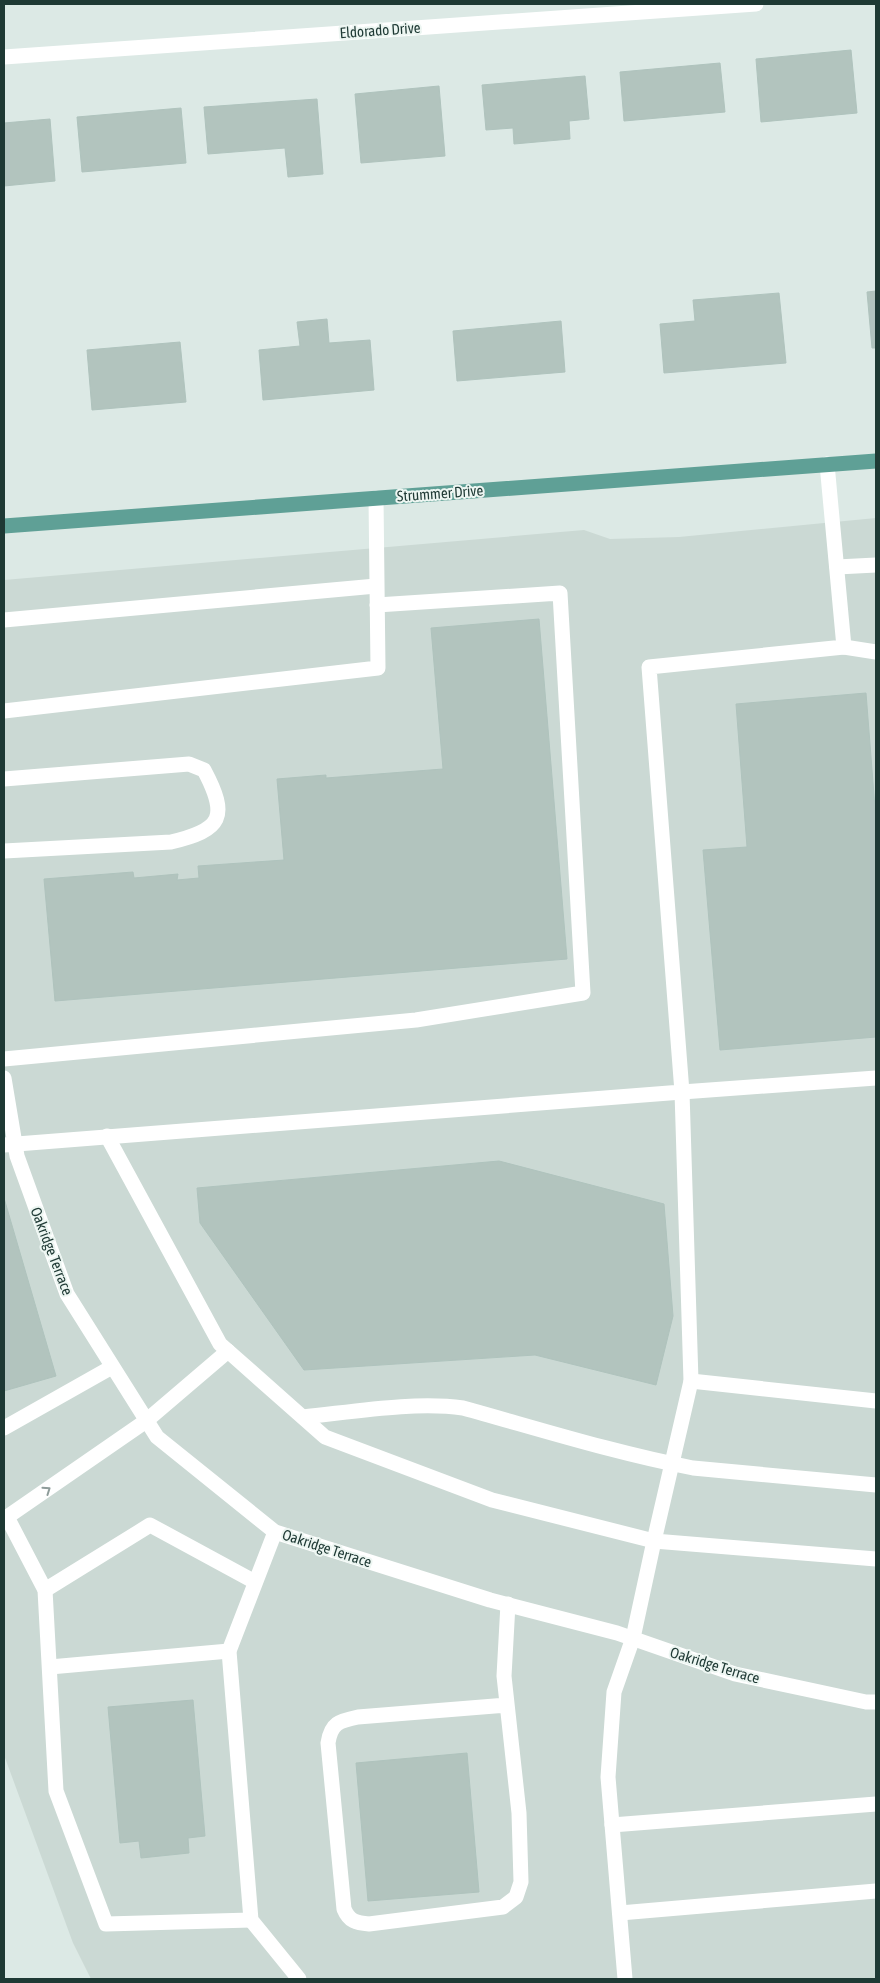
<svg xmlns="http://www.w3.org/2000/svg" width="880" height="1983" font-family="'Asap Condensed',sans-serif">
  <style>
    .built { fill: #cbd9d4 }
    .building { fill: #b2c4be; stroke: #afc3bd }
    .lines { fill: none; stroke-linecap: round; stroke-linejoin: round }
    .minor { stroke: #fff; stroke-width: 15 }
    .major { stroke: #5fa096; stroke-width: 15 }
    .oneway { stroke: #8e9c9a }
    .labels { text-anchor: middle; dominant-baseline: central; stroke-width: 4; stroke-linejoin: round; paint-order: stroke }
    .street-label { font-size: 15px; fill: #1e3934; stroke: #edf6f2 }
  </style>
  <rect width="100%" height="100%" fill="#dce9e5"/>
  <polygon class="built" points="876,518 876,1979 91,1979 73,1943 4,1755 4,580 584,530 610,539 679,537"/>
  <g class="building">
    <polygon points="851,50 857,113 761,122 756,59"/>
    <polygon points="720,63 725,112 624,121 620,72"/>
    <polygon points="585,76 589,119 569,121 570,139 514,144 513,128 486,130 482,85"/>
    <polygon points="439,86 445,156 361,163 355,94"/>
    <polygon points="317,99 323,174 288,177 285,148 208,154 204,107"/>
    <polygon points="181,108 186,163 82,172 77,117"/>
    <polygon points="50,119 55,181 4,186 4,123"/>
    <polygon points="876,291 876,348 872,348 867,292"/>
    <polygon points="779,293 786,363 664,373 660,324 695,321 693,300"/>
    <polygon points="327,319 329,343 370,340 374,390 263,400 259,350 300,346 297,322"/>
    <polygon points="561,321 565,372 457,381 453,331"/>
    <polygon points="180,342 186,402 92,410 87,350"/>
    <polygon points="539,619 567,959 55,1001 44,879 133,872 134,878 178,874 177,880 199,878 198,866 284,860 277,779 326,775 326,778 443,769 431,628"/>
    <polygon points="866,693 876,821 876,1037 720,1050 703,850 747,847 736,704"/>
    <polygon points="499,1161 664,1204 673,1316 656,1385 535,1355 304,1370 200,1223 197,1188"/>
    <polygon points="4,1198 56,1376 4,1391"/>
    <polygon points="193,1700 205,1836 188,1838 189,1853 141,1858 139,1841 120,1843 108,1707"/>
    <polygon points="467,1753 479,1892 368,1901 356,1763"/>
  </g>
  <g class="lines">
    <g class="minor">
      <polyline points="4,57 756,4"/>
      <polyline points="837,567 876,565"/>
      <polyline points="4,620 376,586"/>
      <polyline points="844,647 876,652"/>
      <polyline points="4,711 378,668 376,498"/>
      <path d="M4,779L189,764L204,770C229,817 222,830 171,842L4,851"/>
      <polyline points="4,1059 416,1020 583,993 560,593 377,605"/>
      <polyline points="4,1078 17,1156 67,1294 157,1437 275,1532 490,1600 617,1633 735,1674 866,1702 876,1702"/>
      <polyline points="107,1136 220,1344 325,1437 492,1500 654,1541 876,1559"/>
      <polyline points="4,1145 682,1092 649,667 844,647 827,464"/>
      <polyline points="691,1381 876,1401"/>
      <path d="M303,1417C352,1412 415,1401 463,1408C539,1429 615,1453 693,1468L876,1485"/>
      <polyline points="4,1428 112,1367"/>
      <polyline points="7,1517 45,1590 56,1791 106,1924 251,1920"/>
      <polyline points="4,1519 146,1421 228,1351"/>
      <polyline points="275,1532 229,1651 251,1920 299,1979"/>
      <polyline points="45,1590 150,1525 255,1582"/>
      <polyline points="50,1667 229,1651"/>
      <path d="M507,1705L358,1717C339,1721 331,1723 328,1743L344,1909C349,1921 356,1923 369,1924L503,1907L516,1897L521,1882L519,1813L504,1676L508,1604"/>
      <polyline points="612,1825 876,1804"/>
      <polyline points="620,1913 876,1891"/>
      <polyline points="625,1979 608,1777 614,1692 633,1638 654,1541 691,1381 682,1092 876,1078"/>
    </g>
    <polyline class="major" points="4,526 876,461"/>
  </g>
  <defs><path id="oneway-chevron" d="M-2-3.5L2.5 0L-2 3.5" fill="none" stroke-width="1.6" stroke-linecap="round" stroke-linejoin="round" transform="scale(1.25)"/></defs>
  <use class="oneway" href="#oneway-chevron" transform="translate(47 1490) rotate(-35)"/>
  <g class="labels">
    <g class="street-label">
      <text transform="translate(380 30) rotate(-4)">Eldorado Drive</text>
      <text transform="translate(440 493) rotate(-4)">Strummer Drive</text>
      <text transform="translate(52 1251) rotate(69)">Oakridge Terrace</text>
      <text transform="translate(327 1548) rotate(18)">Oakridge Terrace</text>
      <text transform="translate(715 1665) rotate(17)">Oakridge Terrace</text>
    </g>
  </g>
  <rect width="880" height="1983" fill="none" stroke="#1e3934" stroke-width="10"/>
</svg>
